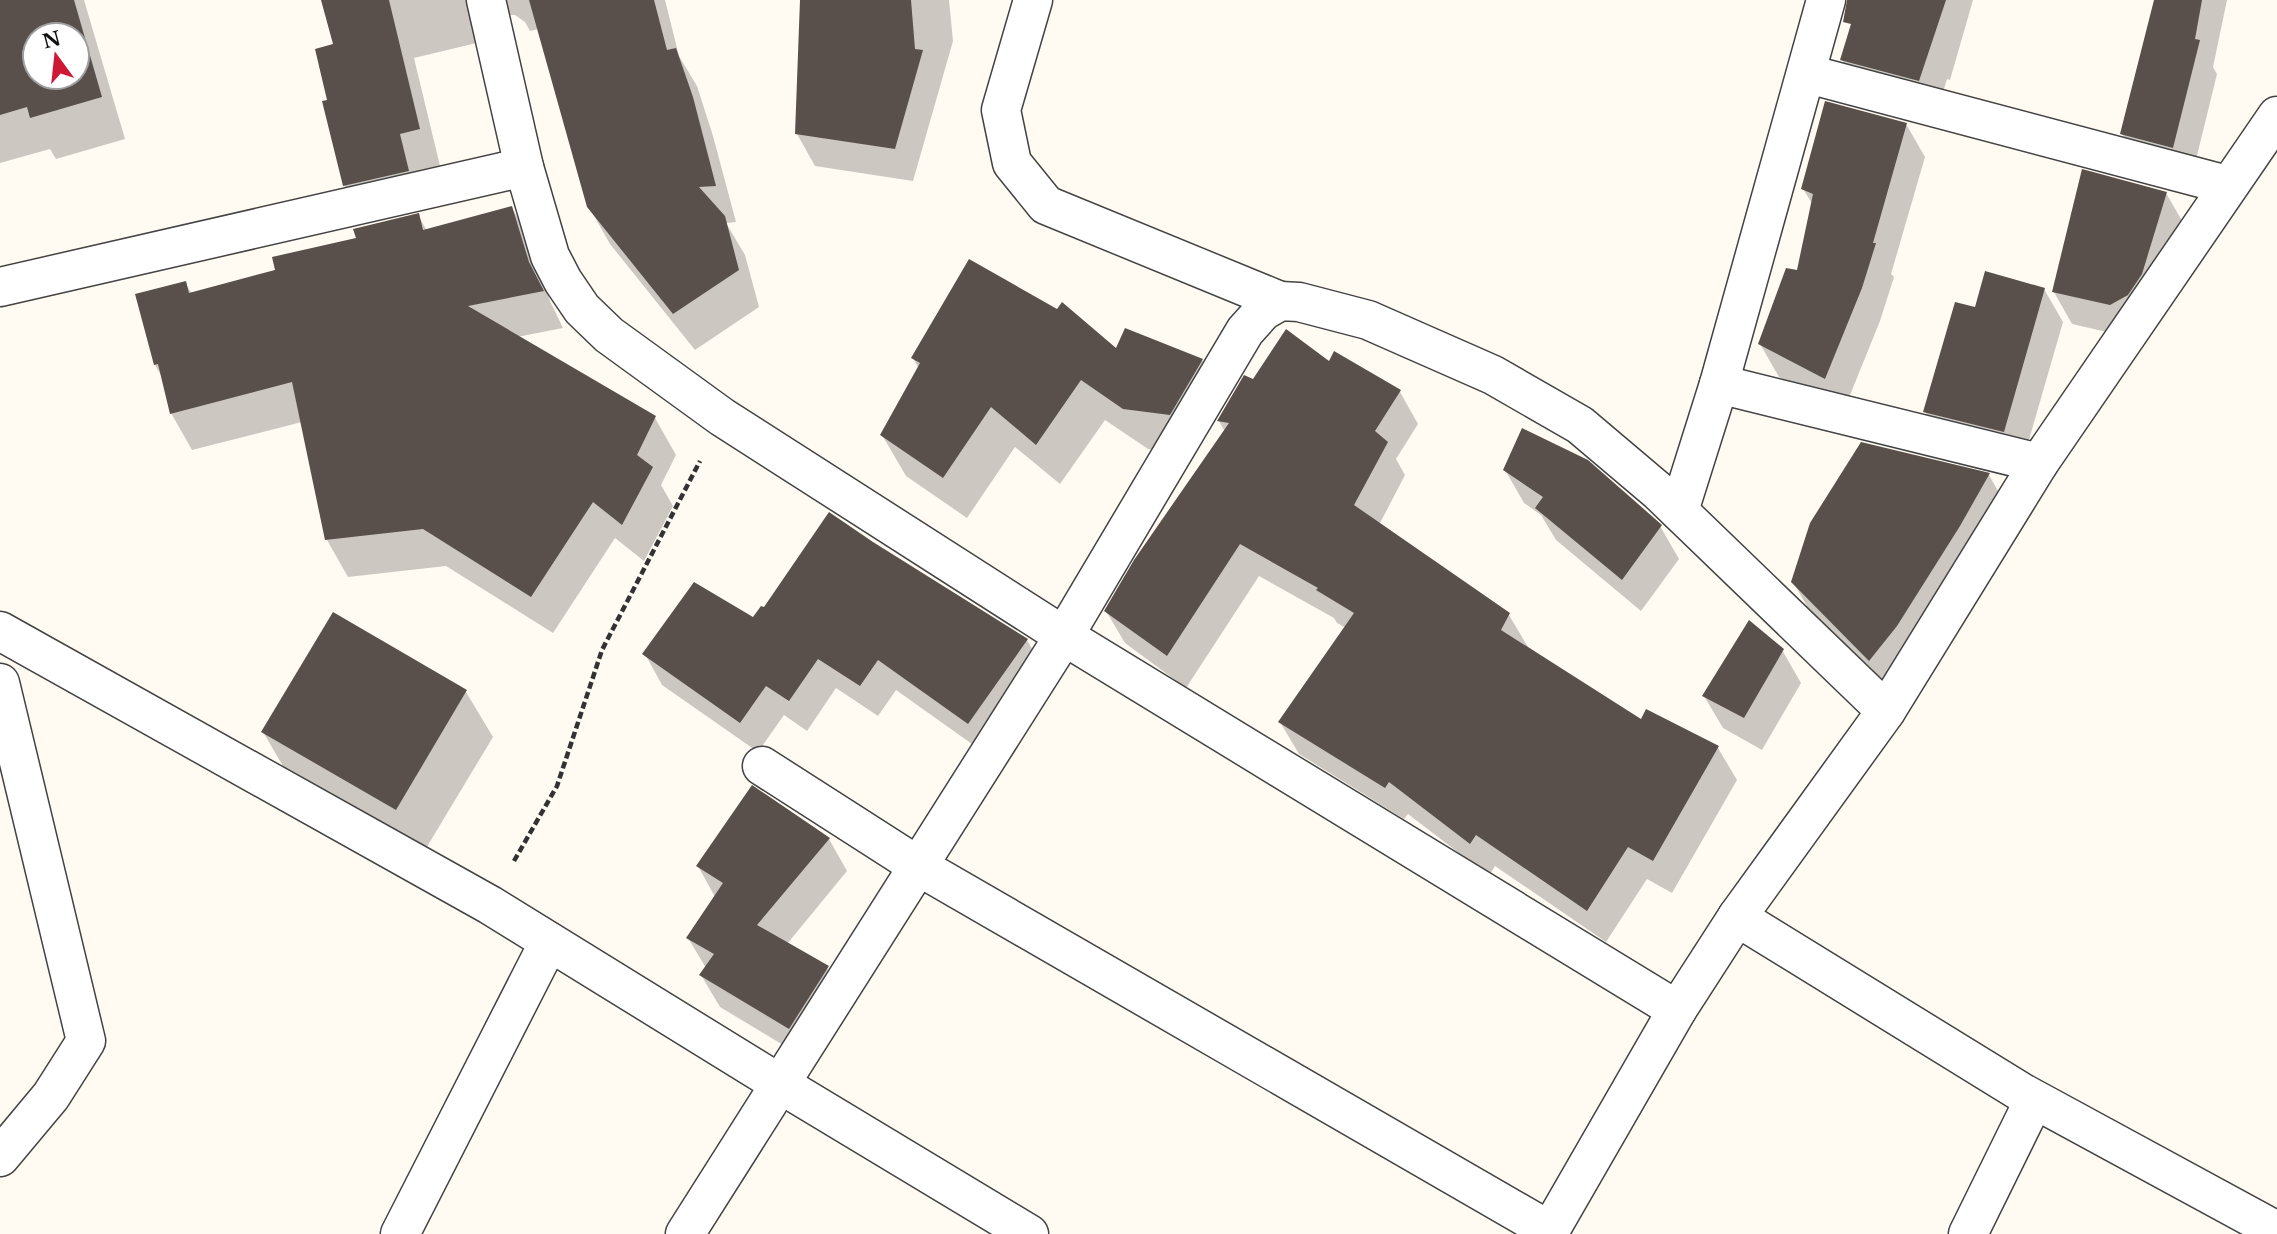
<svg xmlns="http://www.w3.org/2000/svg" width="2277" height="1234" font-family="'Libre Baskerville',serif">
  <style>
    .shadow { fill: #0003; fill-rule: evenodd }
    .building { fill: #594f4b; fill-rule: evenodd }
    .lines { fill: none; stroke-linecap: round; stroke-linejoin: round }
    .minor-casing { stroke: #434343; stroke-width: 41 }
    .path { stroke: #323232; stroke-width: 4.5; stroke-dasharray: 7 3.5; stroke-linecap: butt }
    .minor { stroke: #fff; stroke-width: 38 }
  </style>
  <rect width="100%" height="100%" fill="#fffbf2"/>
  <g class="shadow">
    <path d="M0,0H84L125,139L56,159L50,149L0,163ZM35,35H77V77H35Z"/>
    <polygon points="322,0 665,0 679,56 697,86 713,136 736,222 726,223 745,255 759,307 695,350 610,244 589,207 538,29 530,31 525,22 515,15 502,15 485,41 414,58 440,166 420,170 429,207 365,222 344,185 329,101 335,46"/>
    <polygon points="839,0 949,0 953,41 913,181 815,166 797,134"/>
    <polygon points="1860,0 1973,0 1950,80 1947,79 1937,112 1861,92 1842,60"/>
    <polygon points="2155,0 2227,0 2213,67 2217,74 2191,180 2141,166 2122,134"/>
    <polygon points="1906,124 1925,157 1891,274 1894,277 1880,321 1844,410 1779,377 1760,344 1798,271 1813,205 1803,189"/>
    <polygon points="2166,193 2185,226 2129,337 2072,324 2054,292"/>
    <polygon points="512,208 533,244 550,301 563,328 517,337 655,418 676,455 661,485 673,506 644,561 615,538 553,633 446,566 348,577 327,540 302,422 192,450 171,413 162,377 155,365 185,283 192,294 277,271 418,215 427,231"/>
    <polygon points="2044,289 2063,322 2022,464 1943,444 1925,412 1976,309"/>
    <polygon points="1116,351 1202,360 1225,401 1193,455 1148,449 1105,420 1060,484 1015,447 967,518 906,476 882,435 919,369 913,358"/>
    <polygon points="1330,363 1400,392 1418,424 1396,459 1405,475 1379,525 1509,615 1528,647 1641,722 1718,748 1737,780 1672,893 1647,879 1606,942 1495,866 1489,876 1408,814 1404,819 1299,754 1280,722 1346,628 1337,623 1334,618 1259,576 1186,688 1125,643 1106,611 1225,432 1219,421 1254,381"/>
    <polygon points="1505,470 1660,526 1679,559 1641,611 1556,540 1541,515 1524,503"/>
    <polygon points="1989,475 2007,507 1888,692 1812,615 1793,582"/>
    <polygon points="872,543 1027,640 1045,671 986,754 896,690 878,716 836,688 807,731 784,715 758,752 662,685 645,654 754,619 764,610"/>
    <polygon points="334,614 466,692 493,737 422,855 290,778 263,732"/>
    <polygon points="1782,650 1801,683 1762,750 1723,728 1704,696"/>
    <polygon points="829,839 847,871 787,944 827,968 846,1000 808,1060 720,1007 701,975 706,968 688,938 715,897 698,866"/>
  </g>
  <g class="building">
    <path d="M0,0H74L102,97L30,118L27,107L0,115ZM35,35H77V77H35Z"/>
    <polygon points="321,0 389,0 420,129 400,134 409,171 343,186 322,101 327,100 315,49 333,44"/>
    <polygon points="529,0 654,0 667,50 676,48 693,97 716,186 699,187 725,216 739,270 673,314 587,207"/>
    <polygon points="800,0 911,0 915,49 923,50 895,149 795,134"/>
    <polygon points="1847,0 1946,0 1919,81 1840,60 1851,24 1843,22"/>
    <polygon points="2154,0 2202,0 2195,39 2200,40 2173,148 2120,134"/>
    <polygon points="1825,101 1907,123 1873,243 1876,243 1862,288 1825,379 1758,344 1786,268 1797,270 1813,194 1801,189"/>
    <polygon points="2082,169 2167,192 2142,274 2128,295 2110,305 2052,292"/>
    <polygon points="512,206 529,262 544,291 468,306 656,416 637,455 653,467 622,525 593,502 531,597 423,529 325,540 292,382 170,414 158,364 154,365 135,294 186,281 189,293 275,270 272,257 356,238 353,229 419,213 423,230"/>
    <polygon points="969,259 1057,309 1062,302 1116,348 1125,328 1203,359 1170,415 1123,409 1081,380 1036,445 991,407 943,478 880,435 920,363 911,358"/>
    <polygon points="1985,271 2045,288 2004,432 1923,412 1955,302 1975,307"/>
    <polygon points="1286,329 1329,361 1334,351 1401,390 1375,431 1388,442 1354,505 1510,613 1501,630 1641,719 1646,709 1719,746 1653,861 1628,847 1587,911 1476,835 1470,844 1389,782 1385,788 1278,722 1354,613 1316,590 1318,588 1240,544 1167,656 1104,611 1134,560 1229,423 1217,421 1244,375 1253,379"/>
    <polygon points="1522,428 1588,460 1662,525 1622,580 1535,508 1543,497 1503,470"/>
    <polygon points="1861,442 1990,473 1960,526 1897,626 1869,661 1791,582 1810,523"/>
    <polygon points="829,512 873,542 1028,639 968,724 878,660 860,686 818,659 789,701 766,686 740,723 642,654 694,582 753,617 761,606 764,607"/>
    <polygon points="333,612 467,690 396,810 261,732"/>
    <polygon points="1749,620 1784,649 1744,718 1702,696"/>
    <polygon points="752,785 830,838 757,925 829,966 789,1029 699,975 714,954 686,938 723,883 696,866"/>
  </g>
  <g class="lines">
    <g class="minor-casing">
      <g id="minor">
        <polyline points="486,0 524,167 550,256 563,281 582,309 609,335 722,417 1064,636 1677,1010"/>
        <polyline points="1033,0 1001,110 1012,163 1046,205 1280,301"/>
        <polyline points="1808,74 2227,185"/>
        <polyline points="0,287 524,167"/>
        <polyline points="1719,384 2039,463"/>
        <polyline points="1679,511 1719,384 1826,0"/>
        <polyline points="0,631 490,905 780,1084 1029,1234"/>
        <polyline points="0,683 86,1041 51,1096 0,1157"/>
        <polyline points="762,766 918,866 1550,1231"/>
        <polyline points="1737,917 2021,1092 2277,1231"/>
        <polyline points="400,1234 549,942"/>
        <polyline points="685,1234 1064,636 1245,331 1263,311 1280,301 1299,302 1368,320 1493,375 1580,425 1658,491 1886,711"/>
        <polyline points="1548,1234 1677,1010 1737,917 1886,711 2039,463 2277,116"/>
        <polyline points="1968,1234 2034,1100"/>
      </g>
    </g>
    <polyline class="path" points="514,861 557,786 602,650 700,461"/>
    <use href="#minor" class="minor"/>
  </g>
  <g transform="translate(56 56) rotate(345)"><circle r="33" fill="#ffffff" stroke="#9f9f9f" stroke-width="2"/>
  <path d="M0-5L12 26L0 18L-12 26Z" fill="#ce1936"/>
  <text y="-10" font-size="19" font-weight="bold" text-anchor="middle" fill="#101010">N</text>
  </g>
</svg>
